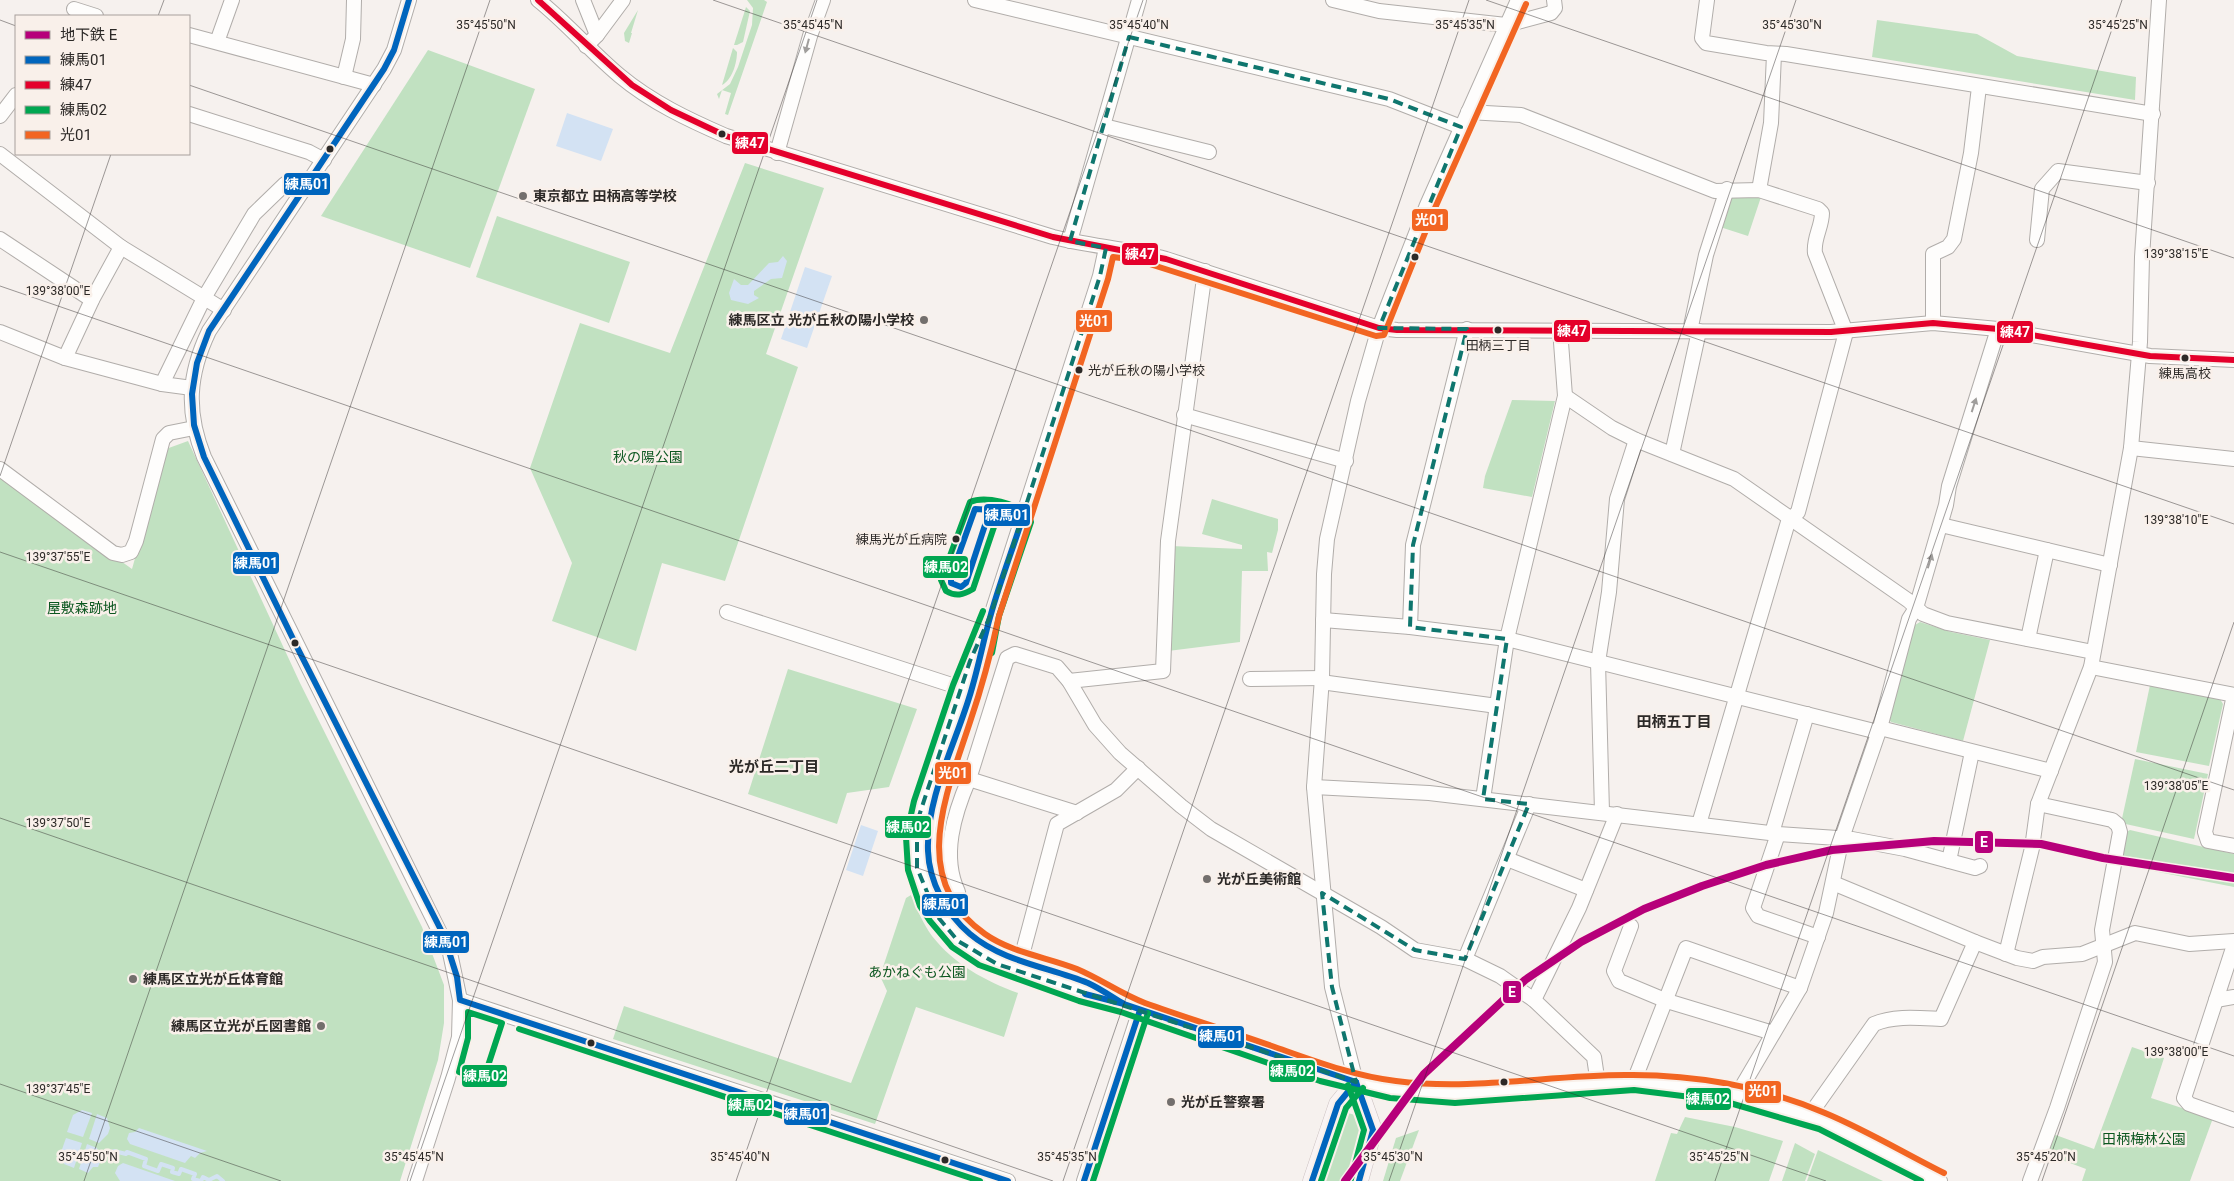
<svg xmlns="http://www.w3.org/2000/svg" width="2234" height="1181" font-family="Roboto,'Noto Sans JP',sans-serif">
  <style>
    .green { fill: #c1e1c1 }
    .water { fill: #d3e2f3 }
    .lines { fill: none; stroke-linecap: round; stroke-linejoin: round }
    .stream { stroke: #d3e2f3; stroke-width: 4 }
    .minor-casing { stroke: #b1adaa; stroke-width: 16 }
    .major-casing { stroke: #cabfbf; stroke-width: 19 }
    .minor { stroke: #fefdfc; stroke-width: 14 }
    .major { stroke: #f9f4f4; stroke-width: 18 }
    .bus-1-casing { stroke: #f9f0ea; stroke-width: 10 }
    .bus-2-casing { stroke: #f9f0ea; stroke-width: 10 }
    .bus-3-casing { stroke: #f9f0ea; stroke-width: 10 }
    .bus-4-casing { stroke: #f9f0ea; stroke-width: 10 }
    .bus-1 { stroke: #0065bd; stroke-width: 6 }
    .bus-2 { stroke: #e4002b; stroke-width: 6 }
    .bus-3 { stroke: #00a651; stroke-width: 6 }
    .bus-4 { stroke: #f26522; stroke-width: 6 }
    .metro-1-casing { stroke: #f9f0ea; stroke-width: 11 }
    .metro-1 { stroke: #b6007a; stroke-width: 8 }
    .oneway { fill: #a09e9c }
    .marked { fill: none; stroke: #0f766e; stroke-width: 4; stroke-dasharray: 10 6; stroke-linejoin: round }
    .ticks { fill: none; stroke: #2c2927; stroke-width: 1; stroke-opacity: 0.45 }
    .bus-dot { fill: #2c2927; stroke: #f9f0ea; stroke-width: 2 }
    .poi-dot { fill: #736f6d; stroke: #f9f0ea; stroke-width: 2 }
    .labels { text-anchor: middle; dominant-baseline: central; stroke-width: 5; stroke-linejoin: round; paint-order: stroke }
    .bus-label { font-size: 13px; fill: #2c2927; stroke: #f9f0ea }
    .poi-label { font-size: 14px; font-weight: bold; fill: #2c2927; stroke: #f9f0ea; text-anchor: start }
    .park-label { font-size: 14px; fill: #0c5720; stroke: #f9f0ea }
    .neighbourhood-label { font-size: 15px; font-weight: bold; fill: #2c2927; stroke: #f9f0ea }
    .ticks-label { font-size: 12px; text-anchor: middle; fill: #2c2927; stroke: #f9f0ea; stroke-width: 5; stroke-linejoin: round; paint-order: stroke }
    .line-badge { stroke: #f9f0ea; stroke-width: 2 }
    .badge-label { font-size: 14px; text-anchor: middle; font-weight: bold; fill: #fff }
  </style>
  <rect width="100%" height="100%" fill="#f6f1ee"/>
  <g class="green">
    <polygon points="747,0 764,0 767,2 728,115 725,114 731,93 722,90 719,99 717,94 730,84 738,67 752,25 753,8"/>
    <polygon points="746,7 750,11 743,42 737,45 734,45"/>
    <polygon points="638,10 631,33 632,33 629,43 625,41 624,33"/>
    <polygon points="1877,20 1977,34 2017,56 2136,77 2135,100 1872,57"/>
    <path d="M733,48L737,52C737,63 732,80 722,85Z"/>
    <polygon points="428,50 535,89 470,268 321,216"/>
    <polygon points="745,163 824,188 766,354 798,367 725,581 662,563 636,651 552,621 572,563 530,468 580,323 670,353"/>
    <polygon points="1732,194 1753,195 1761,197 1748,236 1720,227"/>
    <polygon points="497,216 630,262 609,323 476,277"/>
    <polygon points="1512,400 1555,401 1532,497 1483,488 1485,476"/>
    <polygon points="188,441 300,683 422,927 444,985 444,1023 438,1060 400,1181 0,1181 0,475 132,569 166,449"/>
    <polygon points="1212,499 1278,519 1278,530 1272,553 1267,552 1268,571 1242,571 1240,642 1168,651 1171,546 1242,549 1242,545 1202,534"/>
    <polygon points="1920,622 1951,632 1990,640 1963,741 1891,722 1888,718 1915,625"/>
    <polygon points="788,669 917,709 889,787 847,793 837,824 748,794"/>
    <polygon points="2150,685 2220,699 2223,704 2209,766 2136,752"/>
    <polygon points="2135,759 2208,774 2194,839 2121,823"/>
    <polygon points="2130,830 2234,854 2234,887 2118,864 2123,834"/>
    <path d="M911,895C917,908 923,924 932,936C954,964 985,981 1018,993L1004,1037L916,1007L875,1124L613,1039L624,1006L851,1083L887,991L880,976L906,898Z"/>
    <polygon points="2132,1047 2164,1058 2151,1098 2213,1118 2190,1181 2082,1181 2086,1169 2046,1154 2053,1134 2094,1149"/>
    <path d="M1345,1112L1358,1116C1366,1138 1355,1160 1349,1181H1323Z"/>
    <polygon points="1685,1117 1735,1127 1783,1141 1769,1181 1655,1181 1671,1133 1677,1134"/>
    <polygon points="1419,1130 1400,1181 1383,1181 1396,1138"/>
    <polygon points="1795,1143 1815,1154 1805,1181 1782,1181"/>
    <polygon points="1818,1150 1883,1181 1807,1181"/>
  </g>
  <g class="water">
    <polygon points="567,113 613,129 601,161 556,146"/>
    <polygon points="783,256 787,261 782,278 771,279 754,291 754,295 759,298 748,304 731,300 729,293 734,279 741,285 748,285 769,263 778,262"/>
    <polygon points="805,267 832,276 807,348 781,339"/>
    <polygon points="861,825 878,831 863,876 846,870"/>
    <polygon points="82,1110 92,1113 83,1137 67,1132 73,1115"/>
    <polygon points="97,1114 107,1118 110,1128 108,1134 99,1143 89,1139"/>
    <polygon points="139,1128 207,1151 200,1153 195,1158 191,1156 185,1163 130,1144 127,1139 129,1133 135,1132"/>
    <polygon points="66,1138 82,1143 74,1168 64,1164 60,1155"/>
    <polygon points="87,1144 97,1148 101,1160 98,1167 93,1167 88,1173 79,1169"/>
    <polygon points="123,1163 175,1181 120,1181 115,1173 118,1166"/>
  </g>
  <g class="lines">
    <g class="stream">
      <polyline points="114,1151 126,1154 127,1152 146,1159 144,1166 158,1171 161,1164 173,1168 172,1172 179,1174 181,1169 195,1174 193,1179 200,1181"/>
      <polyline points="201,1181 203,1177 209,1180 217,1176 223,1181"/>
    </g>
    <g class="minor-casing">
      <g id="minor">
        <path d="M409,0L394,50L384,69L209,331C188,375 186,412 204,457L450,953L460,1000L459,1037L448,1078L415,1181"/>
        <path d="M538,0C567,23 591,52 620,76C651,102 689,120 726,136L1053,237C1090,246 1129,249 1166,259L1379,328L1397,330L1831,332L1933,323L1998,329L2150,356L2234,360"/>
        <polyline points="583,0 597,35"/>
        <polyline points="975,0 1389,99 1461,127"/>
        <polyline points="1333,0 1379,11 1506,25 1551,13 1555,8 1554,0"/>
        <polyline points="1707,0 1702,38 1706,43 1766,53 1786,54 2153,114"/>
        <polyline points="74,9 96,16"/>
        <polyline points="189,35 374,85"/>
        <polyline points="217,42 232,0"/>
        <polyline points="586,46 597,35 623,0"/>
        <polyline points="344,77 353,39 354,0"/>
        <path d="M1468,112L1521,115L1715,191L1759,190L1818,209L1822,213C1822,227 1813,239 1815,253L1846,332L1798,512L1788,522L1699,824"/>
        <polyline points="189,114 309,152 324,160"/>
        <polyline points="0,116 16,95"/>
        <polyline points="1104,126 1209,152"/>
        <polyline points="777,153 810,36 823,0"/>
        <polyline points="0,154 121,247 224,310"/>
        <polyline points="1759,190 1771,123 1774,54"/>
        <polyline points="0,239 92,300"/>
        <polyline points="2037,240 2042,189 2058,171 2148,183"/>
        <polyline points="1070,241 1139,0"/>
        <polyline points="1933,323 1933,254 1948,247 1954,239 1971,153 1979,87"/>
        <polyline points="1690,331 1706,255 1727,189"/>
        <polyline points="0,332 65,358 162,384 192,388"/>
        <polyline points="65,358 92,300 121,247"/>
        <polyline points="162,384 204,298 254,214 285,184 303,191"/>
        <polyline points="1565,396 1612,428 1636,440 1734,479 1909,601 1923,614 1947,623 2093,652"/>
        <polyline points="1184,415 1346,461"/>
        <polyline points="2131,448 2234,459"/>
        <polyline points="1672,454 1699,331"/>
        <polyline points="0,469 113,553 122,555 131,552 136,541 163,439 169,433 194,428"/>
        <polyline points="1941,525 2110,565"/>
        <polyline points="727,612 961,688"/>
        <polyline points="991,614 961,688 922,804 915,837 917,868 928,901 937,916 958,941 984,958 1082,993 1124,1004 1323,1073 1392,1090 1454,1094 1634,1081 1725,1092 1822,1121 1940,1181"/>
        <polyline points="1323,620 1410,627 1507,639 1878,732"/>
        <polyline points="989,622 1100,276 1106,248"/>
        <polyline points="1410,627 1413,545 1467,329"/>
        <polyline points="2028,639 2047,550"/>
        <path d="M985,643C975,685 960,726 947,766C939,789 929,812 928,836C926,876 947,921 982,943C1021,966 1069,973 1108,995"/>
        <polyline points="2091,667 2234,695 2205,832 2208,841 2234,846"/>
        <polyline points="1250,679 1322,678"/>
        <polyline points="1069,681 1163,671 1168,541 1205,271"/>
        <polyline points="1321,682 1497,706"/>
        <polyline points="1880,728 2051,771"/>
        <polyline points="1314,787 1429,793 1778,834 1852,839 1905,849 1975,868 1980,866"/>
        <polyline points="1483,799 1507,639 1565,396 1560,329"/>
        <polyline points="1602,812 1598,662 1609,592 1617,499 1636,440"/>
        <polyline points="1077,813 969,779 1007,658 1015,654 1057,667 1069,681 1095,725 1120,753 1181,806 1211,829 1381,927 1415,950 1465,959 1500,976 1534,1000 1594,1057 1598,1084"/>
        <polyline points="1772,833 1807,714"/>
        <polyline points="1778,834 1753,908 1758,916 1818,937"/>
        <polyline points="1507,859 1586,890"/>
        <polyline points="1949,861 1972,752"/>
        <polyline points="1833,883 1975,942 2017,958 2033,961 2043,957 2082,954 2135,933 2189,944 2234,941"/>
        <path d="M958,892C941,856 954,814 969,779"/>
        <polyline points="1631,926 1614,971 1619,981 1667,1001 1773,1033"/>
        <polyline points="2234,945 2184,1098 2189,1104 2234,1120"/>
        <polyline points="2006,954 2032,848 2038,804 2091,667 2131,448 2140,342 2142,257 2159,0"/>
        <polyline points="1021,959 1057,824 1116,790 1138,768"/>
        <polyline points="1465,959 1529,804"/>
        <polyline points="460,1000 1008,1181"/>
        <polyline points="1534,1000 1579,908 1617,814"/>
        <polyline points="2216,1000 2234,997"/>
        <polyline points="1634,1081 1686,948 1800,988"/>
        <polyline points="1356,1082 1332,987 1314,787 1322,678 1324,574 1327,539 1358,401 1379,328 1427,205 1518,0"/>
        <polyline points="1737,1095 1800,988 1826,913 1842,838 1880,728 1909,619 1916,608 1946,505 1949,486 1998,329"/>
        <path d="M1809,1116L1874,1024C1894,1015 1920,1018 1941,1019L1975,942"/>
        <polyline points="1084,1181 1140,1010"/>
        <polyline points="2030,1181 2057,1108 2105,962 2102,930 2120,832 2118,825 2112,820 2038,804"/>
      </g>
    </g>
    <g class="major-casing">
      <polyline id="major" points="1312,1181 1338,1104 1356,1082 1373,1130 1359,1181"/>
    </g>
    <use href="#minor" class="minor"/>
    <use href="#major" class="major"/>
    <g class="bus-1-casing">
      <g id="bus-1">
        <polyline points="409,0 394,50 384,69 209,331 197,363 192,394 194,425 204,457 298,649 444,936 457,977 460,1000 1008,1181"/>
        <path d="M996,512H991L988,516L966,583L961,587L951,583V576L975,509L992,510L1022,520C1012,551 1000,582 991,614C983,641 978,670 969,698C954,747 926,799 928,851C929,881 946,914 970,934C1003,962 1049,967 1088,983C1101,989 1112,997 1124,1004"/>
        <polyline points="1085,994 1124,1004 1356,1082"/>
        <polyline points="1356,1082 1373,1130 1359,1181"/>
        <polyline points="1084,1181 1140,1010"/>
        <polyline points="1312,1181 1338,1104 1356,1082"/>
      </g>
    </g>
    <g class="bus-2-casing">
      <polyline id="bus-2" points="538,0 632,85 671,110 726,136 1053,237 1166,259 1379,328 1397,330 1831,332 1933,323 1998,329 2150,356 2234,360"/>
    </g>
    <g class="bus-3-casing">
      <g id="bus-3">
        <polyline points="983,611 953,685 914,801 906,837 908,870 920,906 930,921 952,947 979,965 1079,1001 1121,1012 1320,1081 1390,1098 1455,1103 1634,1090 1723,1101 1819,1129 1921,1181"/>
        <path d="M992,653L999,616L1031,522L1029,515C1016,504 986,495 970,502L941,580L946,591C956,597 963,595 973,589L996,521"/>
        <polygon points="468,1012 502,1023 483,1081 459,1072 468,1038"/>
        <polyline points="519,1029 980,1181"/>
        <polyline points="1348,1085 1364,1130 1351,1179"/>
        <polyline points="1093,1181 1148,1013"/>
        <polyline points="1321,1181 1346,1108 1363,1088"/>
      </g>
    </g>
    <g class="bus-4-casing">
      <path id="bus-4" d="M1526,4L1435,208L1384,335L1376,336L1137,260L1113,257L1108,279L999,616C991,653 982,687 970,722C947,793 907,880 985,934C1012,953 1047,957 1077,969C1101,979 1121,994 1145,1003C1187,1018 1229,1031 1272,1046C1312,1060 1353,1076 1396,1081C1473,1091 1548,1075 1625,1075C1692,1074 1763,1086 1825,1113C1866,1130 1904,1153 1944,1173"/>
    </g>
    <use href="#bus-1" class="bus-1"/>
    <use href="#bus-2" class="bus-2"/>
    <use href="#bus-3" class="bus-3"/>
    <use href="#bus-4" class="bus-4"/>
    <g class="metro-1-casing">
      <polyline id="metro-1" points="1345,1181 1424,1074 1525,980 1581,942 1644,909 1702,886 1766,865 1832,850 1934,841 2041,844 2103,858 2234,878"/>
    </g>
    <use href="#metro-1" class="metro-1"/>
  </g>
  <defs><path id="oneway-solid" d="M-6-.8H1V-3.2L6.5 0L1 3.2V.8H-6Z" transform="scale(1.25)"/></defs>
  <g class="oneway">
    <use href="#oneway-solid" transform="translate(807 46) rotate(105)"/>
    <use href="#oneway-solid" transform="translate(1974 405) rotate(-72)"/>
    <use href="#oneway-solid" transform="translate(1930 561) rotate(-73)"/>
  </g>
  <path class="marked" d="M1129,37L1389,99L1461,127L1379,328L1467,329L1413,545L1410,627L1507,639L1483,799L1529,804L1465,959L1415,950L1322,893L1332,987L1356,1082L997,964L958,941L937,916L917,868V822L970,661L991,614L1100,276L1106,248L1070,241Z"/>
  <path class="ticks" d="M713,0L2234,524M1486,0L2234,258M158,16L164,0M0,20L16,26M189,85L2234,790M0,286L2234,1056M0,476L111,154M0,552L1826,1181M0,818L1053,1181M0,1084L281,1181M84,1181L490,0M410,1181L817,0M736,1181L1143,0M1063,1181L1469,0M1389,1181L1796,0M1715,1181L2122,0M2042,1181L2234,622"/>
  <g class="bus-dot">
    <circle cx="722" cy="134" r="4.5"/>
    <circle cx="330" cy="149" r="4.5"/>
    <circle cx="1415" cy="257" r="4.5"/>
    <circle cx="1498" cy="330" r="4.5"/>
    <circle cx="2185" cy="358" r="4.5"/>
    <circle cx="1079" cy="370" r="4.5"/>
    <circle cx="956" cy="539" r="4.5"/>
    <circle cx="295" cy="643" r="4.5"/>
    <circle cx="591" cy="1043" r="4.5"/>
    <circle cx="1504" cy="1082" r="4.5"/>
    <circle cx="945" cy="1160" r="4.5"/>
  </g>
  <g class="poi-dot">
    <circle cx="523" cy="196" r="5"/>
    <circle cx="924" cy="320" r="5"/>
    <circle cx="1207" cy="879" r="5"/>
    <circle cx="133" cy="979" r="5"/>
    <circle cx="321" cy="1026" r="5"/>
    <circle cx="1171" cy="1102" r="5"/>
  </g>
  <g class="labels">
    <g class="bus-label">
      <text x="1498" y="345">田柄三丁目</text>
      <text x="1088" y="370" text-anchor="start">光が丘秋の陽小学校</text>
      <text x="2185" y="373">練馬高校</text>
      <text x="947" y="539" text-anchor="end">練馬光が丘病院</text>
    </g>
    <g class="poi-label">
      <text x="533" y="196">東京都立 田柄高等学校</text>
      <text x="914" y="320" text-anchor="end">練馬区立 光が丘秋の陽小学校</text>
      <text x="1217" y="879">光が丘美術館</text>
      <text x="143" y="979">練馬区立光が丘体育館</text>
      <text x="311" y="1026" text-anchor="end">練馬区立光が丘図書館</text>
      <text x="1181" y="1102">光が丘警察署</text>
    </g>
    <g class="park-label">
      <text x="648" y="457">秋の陽公園</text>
      <text x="82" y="608">屋敷森跡地</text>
      <text x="917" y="972">あかねぐも公園</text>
      <text x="2144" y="1139">田柄梅林公園</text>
    </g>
    <g class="neighbourhood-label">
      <text x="1674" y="722">田柄五丁目</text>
      <text x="774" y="767">光が丘二丁目</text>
    </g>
  </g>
  <g class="ticks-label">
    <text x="486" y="29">35°45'50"N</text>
    <text x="813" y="29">35°45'45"N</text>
    <text x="1139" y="29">35°45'40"N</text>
    <text x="1465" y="29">35°45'35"N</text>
    <text x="1792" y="29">35°45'30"N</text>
    <text x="2118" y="29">35°45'25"N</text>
    <text x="2176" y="258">139°38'15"E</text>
    <text x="58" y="295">139°38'00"E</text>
    <text x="2176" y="524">139°38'10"E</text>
    <text x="58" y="561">139°37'55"E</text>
    <text x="2176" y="790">139°38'05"E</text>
    <text x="58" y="827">139°37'50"E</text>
    <text x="2176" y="1056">139°38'00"E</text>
    <text x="58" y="1093">139°37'45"E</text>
    <text x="88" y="1161">35°45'50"N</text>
    <text x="414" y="1161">35°45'45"N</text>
    <text x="740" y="1161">35°45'40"N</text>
    <text x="1067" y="1161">35°45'35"N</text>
    <text x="1393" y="1161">35°45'30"N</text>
    <text x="1719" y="1161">35°45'25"N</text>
    <text x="2046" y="1161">35°45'20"N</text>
  </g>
  <g class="line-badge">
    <rect x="731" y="131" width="38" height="24" rx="5" fill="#e4002b"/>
    <rect x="283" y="172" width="48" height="24" rx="5" fill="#0065bd"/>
    <rect x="1411" y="208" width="38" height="24" rx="5" fill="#f26522"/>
    <rect x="1121" y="242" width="38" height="24" rx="5" fill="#e4002b"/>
    <rect x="1075" y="309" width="38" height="24" rx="5" fill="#f26522"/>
    <rect x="1553" y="319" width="38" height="24" rx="5" fill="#e4002b"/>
    <rect x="1996" y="320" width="38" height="24" rx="5" fill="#e4002b"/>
    <rect x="983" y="503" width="48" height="24" rx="5" fill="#0065bd"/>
    <rect x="232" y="551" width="48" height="24" rx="5" fill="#0065bd"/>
    <rect x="922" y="555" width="47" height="24" rx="5" fill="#00a651"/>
    <rect x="934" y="761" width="38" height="24" rx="5" fill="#f26522"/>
    <rect x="884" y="815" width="48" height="24" rx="5" fill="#00a651"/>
    <rect x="1974" y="830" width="20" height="24" rx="5" fill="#b6007a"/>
    <rect x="921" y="893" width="48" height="24" rx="5" fill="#0065bd"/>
    <rect x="422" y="930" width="48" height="24" rx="5" fill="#0065bd"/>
    <rect x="1502" y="980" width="20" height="24" rx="5" fill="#b6007a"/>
    <rect x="1197" y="1025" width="48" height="24" rx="5" fill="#0065bd"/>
    <rect x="1268" y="1059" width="48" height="24" rx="5" fill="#00a651"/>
    <rect x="461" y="1064" width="47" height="24" rx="5" fill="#00a651"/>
    <rect x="1744" y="1080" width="38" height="24" rx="5" fill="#f26522"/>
    <rect x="1685" y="1087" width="47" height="24" rx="5" fill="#00a651"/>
    <rect x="726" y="1093" width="47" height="24" rx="5" fill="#00a651"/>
    <rect x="783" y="1102" width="47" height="24" rx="5" fill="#0065bd"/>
  </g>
  <g class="badge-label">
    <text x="750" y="148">練47</text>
    <text x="307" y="189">練馬01</text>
    <text x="1430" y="225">光01</text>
    <text x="1140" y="259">練47</text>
    <text x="1094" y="326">光01</text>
    <text x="1572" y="336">練47</text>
    <text x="2015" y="337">練47</text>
    <text x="1007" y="520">練馬01</text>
    <text x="256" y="568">練馬01</text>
    <text x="946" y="572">練馬02</text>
    <text x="953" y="778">光01</text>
    <text x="908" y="832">練馬02</text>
    <text x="1984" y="847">E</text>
    <text x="945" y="909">練馬01</text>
    <text x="446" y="947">練馬01</text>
    <text x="1512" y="997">E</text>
    <text x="1221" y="1041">練馬01</text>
    <text x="1292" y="1076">練馬02</text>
    <text x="485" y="1081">練馬02</text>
    <text x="1763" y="1096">光01</text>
    <text x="1708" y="1104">練馬02</text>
    <text x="750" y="1110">練馬02</text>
    <text x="806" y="1119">練馬01</text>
  </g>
  <rect x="15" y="15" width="175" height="140" fill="#f9f0ea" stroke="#a7a09c"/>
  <rect x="25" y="31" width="25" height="8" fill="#b6007a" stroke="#a7a09c"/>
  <text x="60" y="40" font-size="15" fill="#2c2927">地下鉄 E</text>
  <rect x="25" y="56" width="25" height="8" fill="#0065bd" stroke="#a7a09c"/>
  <text x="60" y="65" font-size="15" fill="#2c2927">練馬01</text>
  <rect x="25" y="81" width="25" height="8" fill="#e4002b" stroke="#a7a09c"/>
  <text x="60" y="90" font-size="15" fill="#2c2927">練47</text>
  <rect x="25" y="106" width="25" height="8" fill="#00a651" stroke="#a7a09c"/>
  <text x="60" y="115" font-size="15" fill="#2c2927">練馬02</text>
  <rect x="25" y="131" width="25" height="8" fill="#f26522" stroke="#a7a09c"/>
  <text x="60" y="140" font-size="15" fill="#2c2927">光01</text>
</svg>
